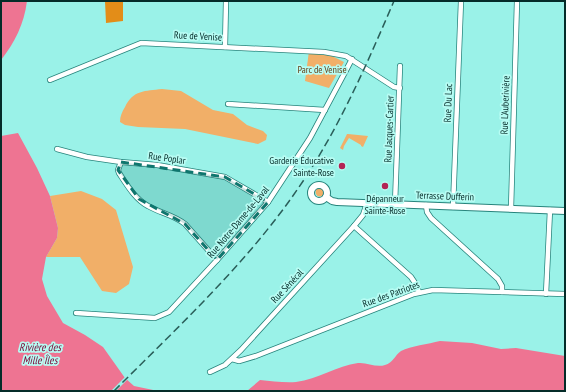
<svg xmlns="http://www.w3.org/2000/svg" width="566" height="392" font-family="'PT Sans Narrow',sans-serif">
  <style>
    .green { fill: #f1af68 }
    .forest { fill: #e38d18 }
    .water { fill: #ee7492 }
    .pier { fill: #9af2e8 }
    .lines { fill: none; stroke-linecap: round; stroke-linejoin: round }
    .street-casing { stroke: #27847c; stroke-width: 6 }
    .secondary-casing { stroke: #27847c; stroke-width: 8 }
    .street { stroke: #fff; stroke-width: 4.5 }
    .secondary { stroke: #fff; stroke-width: 6 }
    .rail { stroke: #2a5e59; stroke-width: 1.5; stroke-dasharray: 8 4; stroke-linecap: butt }
    .marked { fill: #0f766e; fill-opacity: 0.2; stroke: #0f766e; stroke-width: 3; stroke-dasharray: 8 5; stroke-linejoin: round }
    .poi-dot { fill: #b32355; stroke: #b7fcf3; stroke-width: 1.5 }
    .labels { text-anchor: middle; dominant-baseline: central; stroke-width: 3.5; stroke-linejoin: round; paint-order: stroke }
    .street-label { font-size: 10px; fill: #052c29; stroke: #b7fcf3 }
    .park-label { font-size: 10px; fill: #644018; stroke: #b7fcf3 }
    .poi-label { font-size: 10px; fill: #052c29; stroke: #b7fcf3; text-anchor: end }
    .water-label { font-size: 11px; font-style: italic; fill: #7a0434; stroke: #b7fcf3 }
  </style>
  <rect width="100%" height="100%" fill="#9af2e8"/>
  <g class="green">
    <polygon points="309,51 324,52 344,62 329,88 305,81"/>
    <path d="M162,89L181,91L213,110L233,114L247,125L263,131L267,135L266,140L258,144L185,129L138,127L125,125L120,122C120,116 122,112 125,107C133,90 145,91 162,89Z"/>
    <polygon points="347,134 348,134 368,136 363,147 361,146 361,145 349,138 344,146 343,150 340,148"/>
    <circle cx="320" cy="192" r="4.5"/>
    <polygon points="81,191 102,199 116,210 133,267 129,284 116,293 102,291 80,257 46,257 57,238 58,228 50,196"/>
  </g>
  <polygon class="forest" points="105,1 123,1 123,21 106,23"/>
  <g class="water">
    <path d="M1,1H27C24,24 15,42 1,60Z"/>
    <polygon points="18,133 37,168 50,196 58,228 57,238 46,257 42,279 47,296 63,323 85,335 103,347 125,378 134,386 158,391 1,391 1,136"/>
    <path d="M440,341L472,343L501,349L516,348L565,356V391H247L260,380C271,381 285,383 296,382C318,379 337,366 358,363C367,362 376,368 385,365C393,363 395,355 401,351C411,346 428,344 440,341Z"/>
  </g>
  <polygon class="pier" points="126,376 128,379 116,391 111,391"/>
  <g class="lines">
    <g class="street-casing">
      <g id="street">
        <polyline points="225,47 226,1"/>
        <polyline points="50,80 141,43 324,52 346,56 394,87 400,88"/>
        <polyline points="228,104 325,110"/>
        <polyline points="57,149 87,157 121,162 157,165 225,177 268,202"/>
        <path d="M121,162L118,170L119,173C127,185 135,199 148,206C160,213 174,215 185,224L217,260"/>
        <polyline points="395,204 400,66"/>
        <polyline points="426,205 427,212 431,218 498,279 502,286 502,292"/>
        <polyline points="453,207 461,1"/>
        <polyline points="511,209 517,1"/>
        <polyline points="354,226 411,277 415,283 419,292"/>
        <polyline points="546,294 550,210"/>
        <polyline points="76,313 155,318 169,312 217,260 268,202 310,138 352,59"/>
        <polyline points="232,359 239,361 256,356 414,294 433,290 565,294"/>
        <polyline points="210,372 225,365 241,350 354,226 363,215 367,203"/>
      </g>
    </g>
    <g class="secondary-casing">
      <g id="secondary">
        <circle cx="319" cy="193" r="8"/>
        <polyline points="326,197 332,201 337,202 565,211"/>
      </g>
    </g>
    <use href="#street" class="street"/>
    <use href="#secondary" class="secondary"/>
    <path class="rail" d="M114,391C178,327 246,264 297,190C338,131 366,66 394,1"/>
  </g>
  <path class="marked" d="M121,162L225,177L268,202L217,260L185,224L139,199L118,170Z"/>
  <g class="poi-dot">
    <circle cx="342" cy="166" r="4"/>
    <circle cx="385" cy="186" r="4"/>
  </g>
  <g class="labels">
    <g class="street-label">
      <text transform="translate(198 36) rotate(3)">Rue de Venise</text>
      <text transform="translate(448 103) rotate(-88)">Rue Du Lac</text>
      <text transform="translate(505 105) rotate(-88)">Rue L'Auberivière</text>
      <text transform="translate(389 129) rotate(-88)">Rue Jacques-Cartier</text>
      <text transform="translate(167 158) rotate(8)">Rue Poplar</text>
      <text transform="translate(445 196) rotate(2)">Terrasse Dufferin</text>
      <text transform="translate(238 222) rotate(-50)">Rue Notre-Dame-de-Laval</text>
      <text transform="translate(287 286) rotate(-47)">Rue Sénécal</text>
      <text transform="translate(391 294) rotate(-20)">Rue des Patriotes</text>
    </g>
    <g class="park-label">
      <text x="322" y="69">Parc de Venise</text>
    </g>
    <g class="poi-label">
      <text x="334" y="160">Garderie Éducative<tspan x="334" dy="12">Sainte-Rose</tspan></text>
      <text x="385" y="198" text-anchor="middle">Dépanneur<tspan x="385" dy="12">Sainte-Rose</tspan></text>
    </g>
    <g class="water-label">
      <text x="40" y="347">Rivière des<tspan x="40" dy="13">Mille Îles</tspan></text>
    </g>
  </g>
  <rect width="566" height="392" fill="none" stroke="#052c29" stroke-width="4"/>
</svg>
